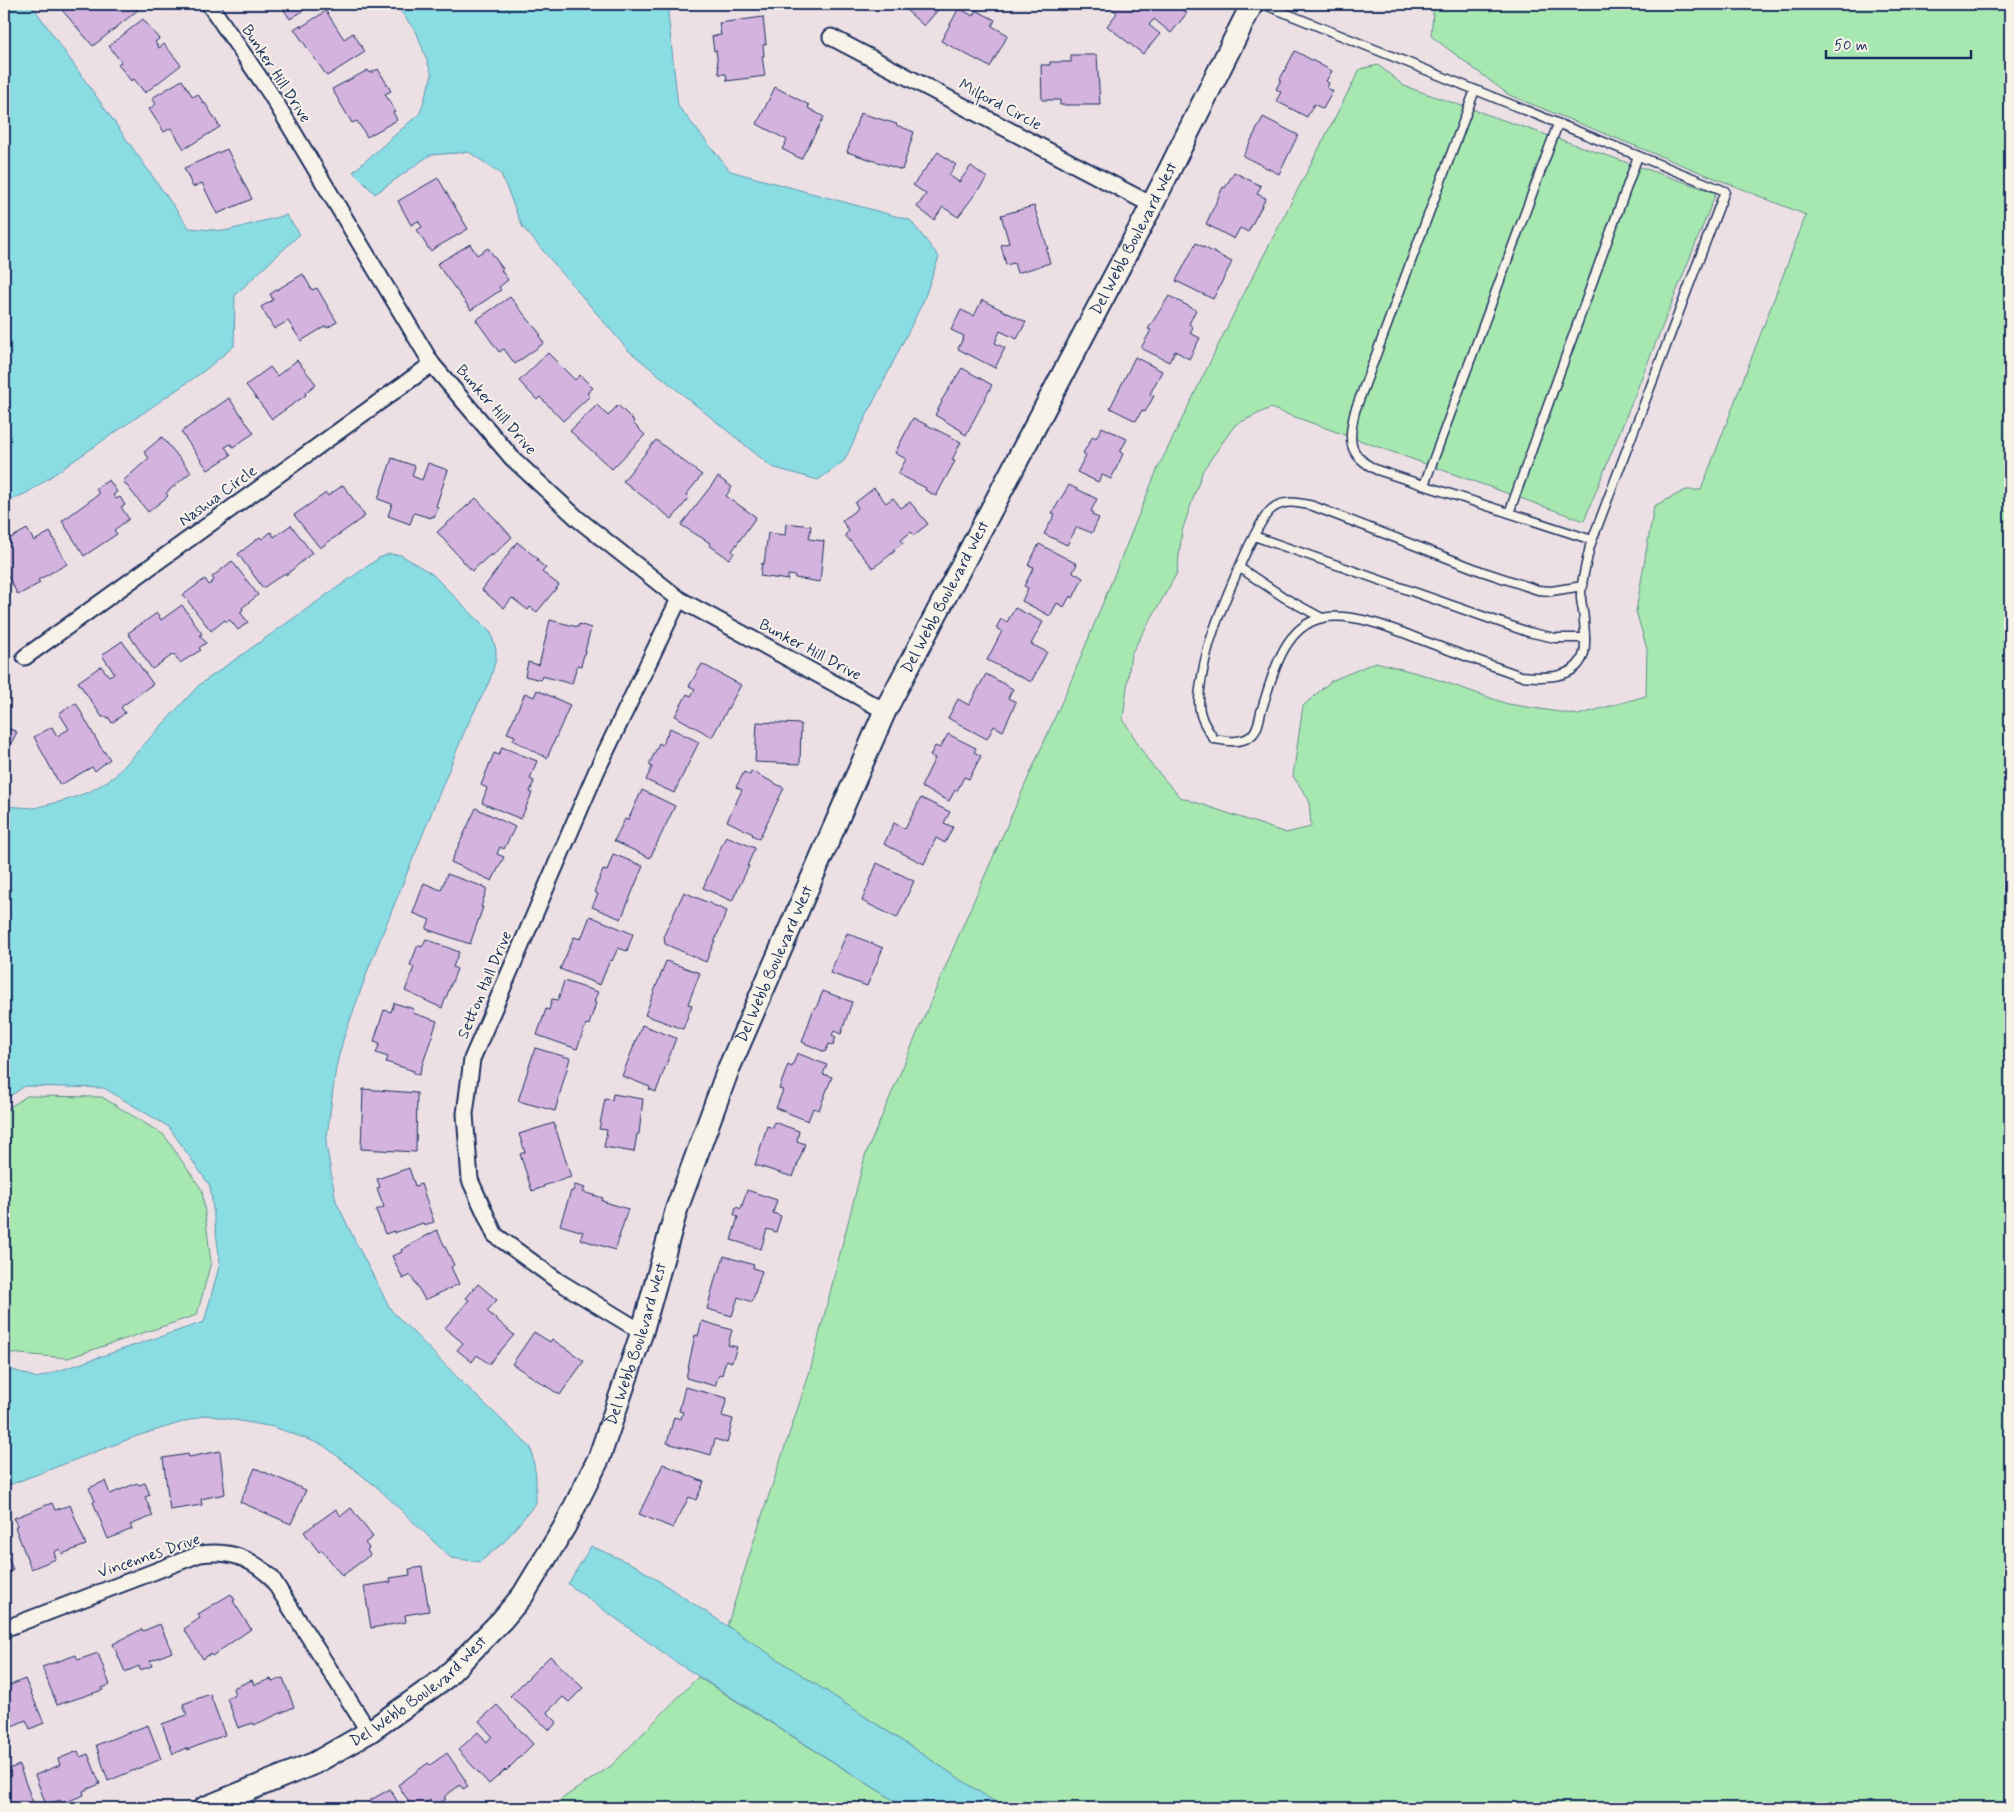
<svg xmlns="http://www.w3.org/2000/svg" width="2014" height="1812" font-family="Mynerve,sans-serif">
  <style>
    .green { fill: #a7e8b1; stroke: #618c88 }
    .water { fill: #8bdde4; stroke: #5e97ae }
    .building { fill: #d4b3df; stroke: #1b2f5e }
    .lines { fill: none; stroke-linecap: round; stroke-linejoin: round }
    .lane-casing { stroke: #1b2f5e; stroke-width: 11 }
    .street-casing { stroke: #1b2f5e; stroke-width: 19 }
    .secondary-casing { stroke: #1b2f5e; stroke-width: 25 }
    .lane { stroke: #f7f3e8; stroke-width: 8 }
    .street { stroke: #f7f3e8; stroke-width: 15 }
    .secondary { stroke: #f7f3e8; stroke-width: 21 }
    .labels { text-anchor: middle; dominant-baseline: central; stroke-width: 4; stroke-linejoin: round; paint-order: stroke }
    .street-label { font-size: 16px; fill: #1b2f5e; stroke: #f7f3e8 }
  </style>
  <rect width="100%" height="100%" fill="#ece0e5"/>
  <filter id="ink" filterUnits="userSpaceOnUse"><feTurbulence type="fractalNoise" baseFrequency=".02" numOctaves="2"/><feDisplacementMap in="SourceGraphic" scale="10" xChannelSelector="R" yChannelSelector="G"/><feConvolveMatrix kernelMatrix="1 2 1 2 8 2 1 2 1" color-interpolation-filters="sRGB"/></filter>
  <g filter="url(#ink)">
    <g class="green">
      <polygon points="1434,4 2010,4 2010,1808 1004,1808 727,1626 758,1528 810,1371 865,1156 967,916 1071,681 1157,470 1236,309 1360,69 1378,65 1404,86 1716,193 1584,521 1270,408 1235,425 1203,470 1182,531 1177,573 1131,654 1123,719 1149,762 1180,797 1286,833 1311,827 1309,800 1293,776 1303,706 1331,681 1376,662 1424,675 1508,704 1578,715 1646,696 1647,649 1636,611 1654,506 1686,490 1701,490 1806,215 1509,95 1431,36"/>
      <polygon points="27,1096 102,1097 164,1135 202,1190 211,1262 197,1315 68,1358 7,1353 4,1351 4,1111"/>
      <polygon points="698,1677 906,1808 548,1808 611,1766"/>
    </g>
    <g class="water">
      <polygon points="4,4 31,4 189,228 225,231 286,215 300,234 235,295 234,346 204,371 27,493 4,502 4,204 6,201 4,164"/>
      <polygon points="395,4 672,4 668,14 678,106 730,171 910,220 939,257 923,302 844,461 818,480 772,467 628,350 522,226 501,174 469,152 430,155 375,194 353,172 420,113 432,75 417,33"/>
      <polygon points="389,554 401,555 432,574 491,633 496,650 496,659 490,680 465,730 369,967 343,1040 336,1067 326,1144 336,1201 356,1243 391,1310 465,1385 531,1448 536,1476 536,1503 504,1542 480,1562 451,1558 377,1487 323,1445 274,1427 206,1415 137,1436 4,1487 4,1367 37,1378 204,1322 220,1263 210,1186 169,1127 104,1088 25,1086 4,1100 4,806 34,808 67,800 91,791 114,777 199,685 379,558"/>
      <polygon points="591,1546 636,1566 1004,1808 906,1808 679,1664 568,1584"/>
    </g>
    <g class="building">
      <polygon points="69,4 133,4 138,10 93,46 62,10"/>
      <polygon points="280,4 314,4 290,19"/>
      <polygon points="906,4 943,4 924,26 906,10 909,6"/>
      <polygon points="1110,4 1175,4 1187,13 1171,33 1154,19 1149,25 1160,34 1143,54 1107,26 1117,13 1108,5"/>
      <polygon points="959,8 973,16 976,10 995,20 992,26 1008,35 990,67 941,41"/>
      <polygon points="326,11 344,39 353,33 365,52 327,76 294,29 300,25 301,27"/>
      <polygon points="763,17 766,44 763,45 764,56 762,56 765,76 727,81 726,74 719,74 716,50 714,51 712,36 721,35 719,23"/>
      <polygon points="143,19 159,39 155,42 159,48 164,44 181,65 145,93 134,79 131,81 118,64 121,62 109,46"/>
      <polygon points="1295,51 1332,71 1326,81 1329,83 1327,88 1333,91 1323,109 1314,104 1307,117 1276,101 1281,92 1276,89 1281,80 1280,79"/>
      <polygon points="1071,55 1097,55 1100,105 1060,105 1060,100 1042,100 1041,65 1050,65 1050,62 1071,62"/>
      <polygon points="378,69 391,91 385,94 395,111 393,112 397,120 367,137 357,121 352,123 332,89 368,70 370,73"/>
      <polygon points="182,80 193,97 198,94 204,104 205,103 220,127 184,149 171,128 164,132 149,109 156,104 152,98"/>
      <polygon points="775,87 809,105 808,108 824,117 801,159 782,149 787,140 757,124"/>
      <polygon points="860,113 897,124 896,125 914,132 902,170 847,152"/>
      <polygon points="1263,117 1298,135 1279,174 1243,156"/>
      <polygon points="227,149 252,199 217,214 202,183 193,187 184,168"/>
      <polygon points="938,152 956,165 949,175 959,182 971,166 987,178 958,217 943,207 934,220 917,207 926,194 913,185"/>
      <polygon points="1234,172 1261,186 1257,194 1266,198 1248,232 1240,228 1234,239 1206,224 1223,187 1225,188"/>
      <polygon points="438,178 468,229 430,251 417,230 422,227 418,221 411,225 398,201"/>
      <polygon points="1034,206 1048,249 1046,249 1050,263 1017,273 1014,263 1006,265 1001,245 1009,243 1001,215"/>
      <polygon points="1196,243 1232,262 1213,299 1176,281"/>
      <polygon points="470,244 477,255 488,248 503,269 501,270 508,280 499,287 501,290 471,310 437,264"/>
      <polygon points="303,274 312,290 317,288 337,322 327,328 326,326 301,341 288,321 274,329 261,307 273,300 270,294"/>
      <polygon points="1169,296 1196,310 1189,324 1193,327 1190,333 1200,338 1189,359 1175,351 1169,362 1141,348 1151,330 1148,329"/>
      <polygon points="510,297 541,335 539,336 544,343 515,364 504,349 499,352 476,320"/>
      <polygon points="982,300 1026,322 1017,339 1000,331 995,343 1005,348 995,368 958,349 964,336 951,330 961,310 974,316"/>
      <polygon points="548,353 575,380 580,375 593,388 587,393 590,396 563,421 540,397 537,400 519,381"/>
      <polygon points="1135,357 1162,371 1150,394 1154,396 1145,412 1142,410 1136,421 1110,408"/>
      <polygon points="297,360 316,384 305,393 306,395 272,419 246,385 270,367 277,376"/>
      <polygon points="962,368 992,385 966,435 961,432 962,431 935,415 942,402 941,401"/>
      <polygon points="229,398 254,433 233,447 231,444 225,447 231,455 208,470 181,432"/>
      <polygon points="597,405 608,416 618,405 634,421 633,423 645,435 612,469 570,431"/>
      <polygon points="913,418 961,442 952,460 955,461 936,496 925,490 926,488 898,474 906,459 895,453"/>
      <polygon points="1102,427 1127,439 1120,452 1123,454 1111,479 1102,475 1098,482 1077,472 1086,455 1083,453 1093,436 1096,438"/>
      <polygon points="162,437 191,472 166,493 168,496 148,512 123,481 149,458 144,452"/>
      <polygon points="656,440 702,475 686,495 689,498 672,519 623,481"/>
      <polygon points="392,458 415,466 412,476 422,480 428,463 448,470 436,506 438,507 434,517 432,516 431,518 414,513 410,524 388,516 392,504 378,499"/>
      <polygon points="718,477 732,487 726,496 756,517 732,551 734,553 729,559 709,545 710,543 681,525"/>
      <polygon points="109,480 117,492 113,495 116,499 120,497 125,505 121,507 129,519 114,530 117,534 84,556 62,521 99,494 96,488"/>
      <polygon points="343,485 365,516 320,548 294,515 326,493 328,496"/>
      <polygon points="1069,485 1097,499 1091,511 1093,512 1092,515 1099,518 1092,533 1077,527 1067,545 1044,534 1055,514 1052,513"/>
      <polygon points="874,488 886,503 893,498 901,508 910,502 928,524 914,535 911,532 901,540 903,543 893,550 895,551 873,568 845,535 849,531 842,521 858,508 855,503"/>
      <polygon points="476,498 512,537 492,556 491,554 472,571 437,532"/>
      <polygon points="786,523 811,526 809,539 824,541 820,582 795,578 795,576 788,575 788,580 760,576 762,563 764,564 768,533 785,535"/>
      <polygon points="291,525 312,553 286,575 285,573 263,588 238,554 260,537 262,539 271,532 274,537"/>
      <polygon points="27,529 34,541 50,532 67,564 38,580 40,583 18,595 4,569 4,542"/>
      <polygon points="517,542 538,559 537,561 546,568 542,572 559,585 537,612 530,607 528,610 512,598 504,608 482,590"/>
      <polygon points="1039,544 1077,564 1073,572 1083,578 1073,598 1070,596 1064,607 1057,603 1050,616 1022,601 1028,588 1024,586 1034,567 1028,565"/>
      <polygon points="232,561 258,595 242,608 243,610 240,612 248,622 238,630 230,620 227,622 225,620 211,631 183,595 205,579 209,585 214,580 212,577"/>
      <polygon points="182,605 202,634 200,635 206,643 199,648 201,650 180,663 174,654 152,669 128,633 157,613 161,620"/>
      <polygon points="1015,608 1043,622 1031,644 1047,652 1031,682 987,660 1002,631 996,628 1001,619 1007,622"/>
      <polygon points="550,620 578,627 579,624 591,628 581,666 577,665 572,684 542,676 541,680 525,676 528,662 539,665"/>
      <polygon points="122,641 153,684 121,707 125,713 112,723 108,717 102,717 78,682 101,666 109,676 114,673 102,655"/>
      <polygon points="702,664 741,685 712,737 675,716 687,694 691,696 695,689 689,686"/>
      <polygon points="986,674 1013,689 1008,698 1016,702 1003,731 994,726 987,739 948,718 958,699 969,705"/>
      <polygon points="537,690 570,705 547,758 513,740 515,736 507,733 525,693 534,697"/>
      <polygon points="76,703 100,746 110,759 95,771 92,767 60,785 34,737 52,727 57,736 69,729 59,713"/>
      <polygon points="757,722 801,724 800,764 755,762"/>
      <polygon points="4,726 17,732 4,757"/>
      <polygon points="670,728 699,742 674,793 646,780 652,767 649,765 659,743 662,745"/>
      <polygon points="948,734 976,748 974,752 981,756 969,779 964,777 957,791 955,790 949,801 921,787 935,758 930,756 935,746 940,748"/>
      <polygon points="502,747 537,761 530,779 534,781 530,792 532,793 521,819 482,803 487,788 481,785 494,753 499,755"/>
      <polygon points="751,771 784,788 759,839 752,835 753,834 727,821 742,790 736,787 744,772 750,775"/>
      <polygon points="642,790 675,806 650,858 614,841 625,819 628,820"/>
      <polygon points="921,798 950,812 944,823 953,827 945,843 936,838 924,864 884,844 894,823 905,829"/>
      <polygon points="476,808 515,827 504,849 500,847 497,854 504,857 492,881 451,862"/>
      <polygon points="726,836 755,848 747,866 749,866 732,901 703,888"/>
      <polygon points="613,854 643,866 621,919 592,907 598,894 594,892 603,870 607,871"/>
      <polygon points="877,863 914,881 897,918 862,901"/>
      <polygon points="447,874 487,888 481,907 483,907 470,944 426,929 430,920 413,913 424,883 441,890"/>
      <polygon points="684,892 727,911 706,962 665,944 664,935"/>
      <polygon points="590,916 633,934 627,951 618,948 612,961 610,960 600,985 560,969 574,937 581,939"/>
      <polygon points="847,933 883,948 867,986 830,973"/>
      <polygon points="426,939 459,952 453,967 457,969 442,1008 405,991 414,967 410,965 418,945 422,947"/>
      <polygon points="666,961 700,973 688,1004 692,1005 683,1029 645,1015"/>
      <polygon points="564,981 598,992 594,1002 596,1003 589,1025 586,1024 577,1049 537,1035 546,1009 549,1010 552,999 558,1000"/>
      <polygon points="823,991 852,1002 841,1034 834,1031 832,1035 836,1037 833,1045 829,1044 825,1052 802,1042 814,1008 816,1008"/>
      <polygon points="394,1003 414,1009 413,1013 437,1021 419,1075 413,1073 414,1071 386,1062 388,1057 376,1053 380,1043 374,1041 384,1010 391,1012"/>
      <polygon points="642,1025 676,1038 656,1092 649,1089 650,1087 622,1076"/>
      <polygon points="535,1048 570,1058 555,1111 518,1101"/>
      <polygon points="797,1053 827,1065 823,1074 832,1077 819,1110 813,1108 808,1121 776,1108 783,1090 779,1089 788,1065 792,1067"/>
      <polygon points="363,1089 417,1093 416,1152 361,1149"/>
      <polygon points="613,1094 643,1099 639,1134 637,1134 634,1152 604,1147 607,1130 599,1129 605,1099 612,1100"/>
      <polygon points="774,1122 799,1131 797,1141 805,1144 793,1177 755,1165 767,1126 773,1128"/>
      <polygon points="554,1123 571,1177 543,1186 544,1187 532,1191 520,1154 525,1152 519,1134"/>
      <polygon points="409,1168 415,1186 421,1184 434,1222 424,1225 423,1223 394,1233 394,1231 385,1234 376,1210 384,1207 377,1188 380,1187 377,1179"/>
      <polygon points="575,1185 585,1188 583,1192 603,1198 602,1201 628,1209 615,1250 580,1239 583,1232 560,1225 571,1191 573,1191"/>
      <polygon points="747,1190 777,1200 773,1213 781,1216 776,1232 767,1229 761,1249 731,1240 738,1217 734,1215 736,1207 741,1209"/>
      <polygon points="437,1230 454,1265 451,1267 459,1284 425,1300 411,1275 403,1279 392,1256 402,1252 401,1250"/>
      <polygon points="724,1256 754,1265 753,1268 762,1271 752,1302 738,1297 732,1316 707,1309 717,1272 719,1273"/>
      <polygon points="478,1284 497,1300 487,1311 514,1335 489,1364 477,1355 472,1362 457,1350 463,1343 445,1328 469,1300 466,1298"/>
      <polygon points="702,1321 732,1330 728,1345 737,1347 732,1362 726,1360 722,1375 719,1374 715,1386 686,1378 695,1335 698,1336"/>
      <polygon points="534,1332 550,1342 552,1339 584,1361 560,1395 512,1364"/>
      <polygon points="685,1387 727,1398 722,1416 733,1419 727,1443 715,1439 711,1455 667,1443 674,1417 681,1419 683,1412 679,1411"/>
      <polygon points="220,1451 225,1494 201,1499 202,1505 170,1510 163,1458 188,1454 189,1457"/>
      <polygon points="663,1464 704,1482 696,1500 689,1497 673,1528 639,1514"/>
      <polygon points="255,1468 306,1490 291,1524 240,1502"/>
      <polygon points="105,1481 110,1494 137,1483 139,1485 145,1483 150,1495 145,1497 153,1516 130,1525 132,1529 108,1539 93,1502 95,1501 89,1488"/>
      <polygon points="52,1503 55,1510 70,1505 86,1545 62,1554 60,1549 54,1552 56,1559 31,1569 15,1527 17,1526 14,1518"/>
      <polygon points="351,1508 373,1537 365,1543 369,1548 367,1550 370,1555 342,1576 322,1550 319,1552 304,1532 336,1509 341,1516"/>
      <polygon points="4,1546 13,1570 4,1574"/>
      <polygon points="422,1567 429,1611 405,1615 406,1622 371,1628 364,1586 391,1582 390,1578 410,1575 409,1569"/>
      <polygon points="231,1594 235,1600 233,1601 251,1629 212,1656 210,1654 203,1659 184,1629 200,1618 198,1614"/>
      <polygon points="160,1624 172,1652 150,1661 152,1666 140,1670 139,1666 125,1672 113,1644 142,1629 143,1631"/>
      <polygon points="98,1653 110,1685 102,1688 103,1690 57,1705 42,1667 76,1655 78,1660"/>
      <polygon points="550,1656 583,1688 569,1702 563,1697 547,1712 557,1722 550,1730 510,1696"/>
      <polygon points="283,1678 294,1707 254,1725 253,1723 238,1728 227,1698 235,1695 233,1688 252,1680 254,1685 271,1679 272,1682"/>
      <polygon points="25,1679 44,1723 30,1729 26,1720 10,1727 8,1724 4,1726 4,1682 6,1687"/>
      <polygon points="210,1694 225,1735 187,1750 186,1748 173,1754 162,1724 187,1715 183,1704"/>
      <polygon points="497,1705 533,1744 506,1771 505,1770 489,1784 458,1750 478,1732 487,1742 492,1736 479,1721"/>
      <polygon points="148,1725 161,1759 108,1781 96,1745"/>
      <polygon points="78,1751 80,1757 88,1754 100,1784 83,1791 84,1795 61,1804 60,1800 46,1805 35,1775 60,1765 58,1759"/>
      <polygon points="447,1753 466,1781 465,1782 468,1786 463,1789 460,1785 444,1797 446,1799 435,1806 430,1800 419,1808 413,1808 398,1785 428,1763 430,1765"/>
      <polygon points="19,1765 35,1808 4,1808 4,1771"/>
      <polygon points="390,1789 401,1808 365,1808 371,1805 369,1801"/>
    </g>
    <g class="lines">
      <g class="lane-casing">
        <g id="lane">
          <path d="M1263,4L1725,191L1590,546C1587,562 1580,584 1581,599C1582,607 1584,615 1584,622C1585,632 1586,644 1584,653C1577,680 1543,678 1521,676C1491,665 1462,655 1432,644C1400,632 1356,611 1322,618C1282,627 1272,678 1261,712C1259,720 1258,730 1251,736C1240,744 1226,741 1214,739C1206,727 1199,717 1199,702C1199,688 1205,659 1209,645C1216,621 1256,519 1273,508C1286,499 1299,503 1313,506L1481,571L1538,590L1551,591L1583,586"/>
          <path d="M1475,90L1355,411C1348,440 1347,455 1377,470L1592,540"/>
          <polyline points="1424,485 1558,124"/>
          <polyline points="1509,513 1638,156"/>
          <polyline points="1254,536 1528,632 1555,638 1585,638"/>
          <polyline points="1240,568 1285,598 1322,618"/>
        </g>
      </g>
      <g class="street-casing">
        <g id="street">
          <polyline points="209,4 270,93 432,364 512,458 578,519 679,599 885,711"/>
          <polyline points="831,37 1152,205"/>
          <polyline points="25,657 432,364"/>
          <polyline points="642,1332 558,1281 495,1235 470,1180 465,1114 472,1059 597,770 679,599"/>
          <path d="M4,1629L200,1554C229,1550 249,1557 271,1577L369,1732"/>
        </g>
      </g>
      <g class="secondary-casing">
        <g id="secondary">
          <path id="s1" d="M204,1808L315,1763L369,1732L445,1678L502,1620L523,1595L565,1526L599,1458L642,1332L677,1208L728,1070L885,711L1152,205L1252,4"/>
        </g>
      </g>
      <use href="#lane" class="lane"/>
      <use href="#street" class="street"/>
      <use href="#secondary" class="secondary"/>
    </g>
  </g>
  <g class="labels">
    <g class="street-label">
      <text transform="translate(276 74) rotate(57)">Bunker Hill Drive</text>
      <text transform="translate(1000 105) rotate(28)">Milford Circle</text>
      <text stroke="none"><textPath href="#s1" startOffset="1881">Del Webb Boulevard West</textPath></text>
      <text transform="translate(496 410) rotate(49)">Bunker Hill Drive</text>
      <text transform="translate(218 496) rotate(-36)">Nashua Circle</text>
      <text stroke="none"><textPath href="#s1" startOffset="1476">Del Webb Boulevard West</textPath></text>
      <text transform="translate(810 650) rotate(28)">Bunker Hill Drive</text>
      <text stroke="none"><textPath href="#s1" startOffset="1071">Del Webb Boulevard West</textPath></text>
      <text transform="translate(485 985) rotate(-67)">Setton Hall Drive</text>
      <text stroke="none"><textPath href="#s1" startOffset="666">Del Webb Boulevard West</textPath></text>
      <text transform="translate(149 1556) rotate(-19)">Vincennes Drive</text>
      <text stroke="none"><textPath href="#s1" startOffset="246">Del Webb Boulevard West</textPath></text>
    </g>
  </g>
  <rect width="2014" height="1812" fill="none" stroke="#f7f3e8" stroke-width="20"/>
  <rect x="10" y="10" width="1994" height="1792" fill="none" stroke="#1b2f5e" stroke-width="2" filter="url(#ink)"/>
  <path d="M1826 50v8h145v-8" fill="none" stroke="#1b2f5e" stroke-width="2.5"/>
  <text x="1834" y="50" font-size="15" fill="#1b2f5e" stroke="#f7f3e8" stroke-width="4" paint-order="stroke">50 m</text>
</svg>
